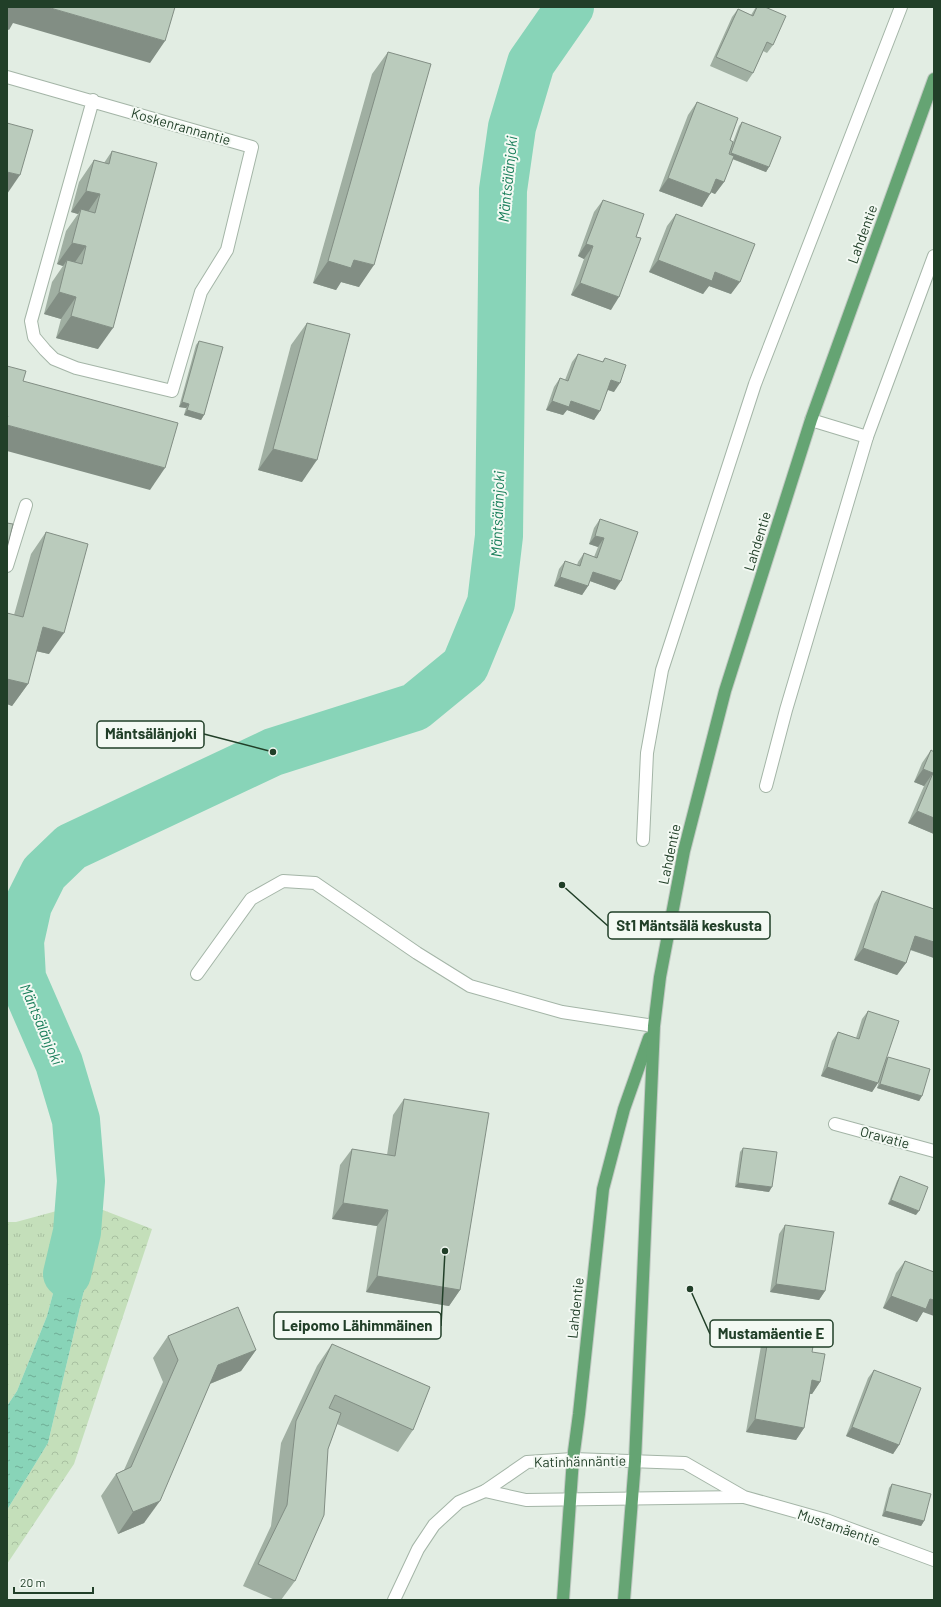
<svg xmlns="http://www.w3.org/2000/svg" width="941" height="1607" font-family="Barlow,sans-serif">
  <style>
    .grass { fill: url(#grass-tufts) }
    .forest { fill: url(#forest-crowns) }
    .water { fill: url(#water-ripples) }
    .lines { fill: none; stroke-linecap: round; stroke-linejoin: round }
    .river { stroke: #88d4b8; stroke-width: 48 }
    .minor-casing { stroke: #a4b5a7; stroke-width: 14 }
    .major-casing { stroke: #c1c9c3; stroke-width: 14 }
    .minor { stroke: #fff; stroke-width: 12 }
    .major { stroke: #65a473; stroke-width: 12 }
    .wall { fill: #a0afa2 }
    .shaded-wall { fill: #828e84 }
    .building { fill: #bacbbc; stroke: #828e84 }
    .labels { text-anchor: middle; dominant-baseline: central; stroke-width: 4; stroke-linejoin: round; paint-order: stroke }
    .street-label { font-size: 14px; fill: #213f28; stroke: #f3f9f3 }
    .water-label { font-size: 15px; font-style: italic; fill: #197e5a; stroke: #f3f9f3 }
    .leader { fill: none; stroke: #213f28; stroke-width: 1.5 }
    .callout-dot { fill: #213f28; stroke: #f3f9f3; stroke-width: 1.5 }
    .callout { fill: #f3f9f3; stroke: #213f28; stroke-width: 1.5 }
    .callout-label { font-size: 15px; text-anchor: middle; font-weight: bold; fill: #213f28 }
  </style>
  <defs>
    <pattern id="grass-tufts" width="24" height="20" patternUnits="userSpaceOnUse"><rect width="24" height="20" fill="#c4dfba"/><path d="M3 7l-1-3M5 7V3M7 7l1-3M15 17l-1-3M17 17v-4M19 17l1-3" fill="none" stroke="#a8c0a0"/></pattern>
    <pattern id="forest-crowns" width="20" height="18" patternUnits="userSpaceOnUse"><rect width="20" height="18" fill="#c4dfba"/><path d="M2 6a3 3 0 1 1 6 0M12 15a3 3 0 1 1 6 0" fill="none" stroke="#a8c0a0"/></pattern>
    <pattern id="water-ripples" width="26" height="14" patternUnits="userSpaceOnUse"><rect width="26" height="14" fill="#88d4b8"/><path d="M2 4q2-2 4 0t4 0M15 11q2-2 4 0t4 0" fill="none" stroke="#6fad96"/></pattern>
  </defs>
  <rect width="100%" height="100%" fill="#e2ede3"/>
  <polygon class="grass" points="64,1209 63,1256 47,1316 17,1391 7,1406 7,1222 16,1222"/>
  <polygon class="forest" points="103,1210 152,1229 74,1464 7,1564 7,1510 48,1443"/>
  <polygon class="water" points="64,1209 103,1210 48,1443 7,1510 7,1406 17,1391 47,1316 63,1256"/>
  <g class="lines">
    <polyline class="river" points="67,1274 77,1232 81,1181 76,1120 59,1063 22,978 20,941 28,905 44,873 71,847 273,752 415,707 465,666 491,603 499,536 503,190 512,127 531,63 570,7"/>
    <g class="minor-casing">
      <g id="minor">
        <polyline points="7,77 252,147 227,250 201,292 172,391 76,368 54,359 45,350 34,337 31,321 93,100"/>
        <polyline points="811,420 867,437"/>
        <polyline points="7,566 26,505"/>
        <polyline points="766,786 786,710 867,437 934,256"/>
        <polyline points="643,840 647,753 662,670 755,384 901,7"/>
        <polyline points="197,974 251,899 283,881 315,883 417,953 470,986 562,1012 654,1026"/>
        <polyline points="835,1124 934,1151"/>
        <polyline points="485,1491 526,1500 743,1497"/>
        <polyline points="394,1600 418,1549 434,1525 459,1502 485,1491 527,1462 573,1459 685,1463 744,1497 826,1520 934,1560"/>
      </g>
    </g>
    <g class="major-casing">
      <g id="major">
        <polyline points="563,1600 573,1459 579,1414 603,1189 624,1109 649,1038"/>
        <polyline points="624,1600 635,1461 654,1026 660,977 684,851 725,691 811,420 934,79"/>
      </g>
    </g>
    <use href="#minor" class="minor"/>
    <use href="#major" class="major"/>
  </g>
  <g class="wall">
    <polygon points="756,7 765,7 773,45 767,53 763,51 753,73 747,82 710,66 732,17 738,9 751,15"/>
    <polygon points="388,52 359,287 341,282 336,290 313,283 372,74"/>
    <polygon points="697,102 730,140 733,142 739,126 742,122 769,167 766,172 732,159 724,182 715,194 711,192 702,207 659,191 688,115"/>
    <polygon points="112,151 98,349 56,338 61,319 44,314 52,282 63,266 57,264 66,231 78,214 71,212 79,182 94,160 104,163"/>
    <polygon points="603,200 611,310 571,295 584,259 578,256 594,212"/>
    <polygon points="676,214 731,294 709,286 703,294 649,272 667,226"/>
    <polygon points="307,323 302,482 258,470 291,345"/>
    <polygon points="199,341 204,415 201,420 184,415 186,408 179,407 196,345"/>
    <polygon points="578,354 602,362 605,358 614,392 608,390 594,420 567,410 563,415 546,410 554,387 560,378 565,380 572,362"/>
    <polygon points="600,519 615,590 590,581 588,586 582,595 554,586 559,569 565,561 577,565 578,562 584,553 594,557 598,547 589,544 594,528"/>
    <polygon points="46,532 49,654 36,651 28,684 12,706 7,704 7,613 14,615 31,554"/>
    <polygon points="931,750 934,752 934,834 908,823 924,786 914,782 922,763"/>
    <polygon points="882,891 934,909 934,908 934,958 910,950 906,963 897,975 854,960 874,904"/>
    <polygon points="868,1011 886,1059 888,1057 922,1096 919,1101 877,1088 879,1081 872,1092 821,1076 832,1041 838,1032 856,1038 862,1019"/>
    <polygon points="404,1099 460,1290 449,1306 366,1292 377,1226 332,1219 340,1165 352,1149 387,1155 393,1115"/>
    <polygon points="743,1148 769,1192 735,1187 740,1152"/>
    <polygon points="900,1176 916,1215 888,1204 897,1181"/>
    <polygon points="785,1225 825,1291 819,1300 770,1292 779,1234"/>
    <polygon points="905,1261 923,1312 917,1322 883,1308 896,1273"/>
    <polygon points="770,1327 812,1352 820,1382 812,1394 810,1394 804,1428 796,1440 746,1432 762,1340"/>
    <polygon points="168,1336 256,1350 241,1371 210,1384 144,1523 118,1534 101,1496 116,1474 124,1470 163,1382 153,1358"/>
    <polygon points="332,1344 413,1430 398,1452 337,1424 328,1449 295,1581 281,1600 275,1600 243,1586 271,1526 281,1443 317,1366"/>
    <polygon points="874,1370 899,1445 893,1454 846,1436 868,1378"/>
    <polygon points="892,1484 924,1521 921,1526 882,1516 889,1488"/>
  </g>
  <g class="shaded-wall">
    <polygon points="7,7 47,7 165,41 150,63 13,23 9,30 7,29"/>
    <polygon points="731,153 769,167 766,172 728,157"/>
    <polygon points="7,172 20,175 7,194"/>
    <polygon points="668,178 710,194 702,207 659,191"/>
    <polygon points="716,179 724,182 715,194 708,191"/>
    <polygon points="86,191 100,194 85,216 81,209 78,214 71,212"/>
    <polygon points="72,243 86,246 71,268 67,260 63,266 57,264"/>
    <polygon points="586,244 593,246 584,259 578,256"/>
    <polygon points="354,260 374,265 359,287 341,282 336,290 313,283 328,261"/>
    <polygon points="658,260 715,272 740,282 731,294 709,286 703,294 649,272"/>
    <polygon points="580,283 619,297 611,310 571,295"/>
    <polygon points="59,292 76,297 61,319 44,314"/>
    <polygon points="71,316 113,328 98,349 56,338"/>
    <polygon points="611,380 620,383 614,392 605,389"/>
    <polygon points="552,401 571,401 600,411 594,420 567,410 563,415 546,410"/>
    <polygon points="182,402 189,404 186,408 179,407"/>
    <polygon points="187,410 204,415 201,420 184,415"/>
    <polygon points="7,425 165,468 150,490 7,451"/>
    <polygon points="273,449 317,460 302,482 258,470"/>
    <polygon points="595,536 604,538 598,547 589,544"/>
    <polygon points="593,572 621,581 615,590 587,580"/>
    <polygon points="560,577 588,586 582,595 554,586"/>
    <polygon points="43,627 64,633 49,654 27,649"/>
    <polygon points="7,679 28,684 12,706 7,704"/>
    <polygon points="923,769 933,773 924,786 914,782"/>
    <polygon points="917,811 934,818 934,834 908,823"/>
    <polygon points="915,936 934,942 934,958 906,948"/>
    <polygon points="863,948 906,963 897,975 854,960"/>
    <polygon points="827,1067 878,1083 872,1092 821,1076"/>
    <polygon points="880,1084 922,1096 919,1101 877,1088"/>
    <polygon points="738,1183 772,1187 769,1192 735,1187"/>
    <polygon points="891,1200 919,1211 916,1215 888,1204"/>
    <polygon points="343,1203 388,1210 377,1226 332,1219"/>
    <polygon points="377,1276 460,1290 449,1306 366,1292"/>
    <polygon points="776,1284 825,1291 819,1300 770,1292"/>
    <polygon points="891,1296 930,1299 934,1300 934,1316 923,1312 917,1322 883,1308"/>
    <polygon points="256,1350 241,1371 202,1387 218,1365"/>
    <polygon points="812,1380 820,1382 812,1394 804,1393"/>
    <polygon points="755,1419 804,1428 796,1440 746,1432"/>
    <polygon points="852,1427 899,1445 893,1454 846,1436"/>
    <polygon points="160,1501 144,1523 118,1534 133,1512"/>
    <polygon points="885,1511 924,1521 921,1526 882,1516"/>
  </g>
  <g class="building">
    <polygon points="47,7 175,7 165,41"/>
    <polygon points="757,7 765,7 786,16 773,45 767,42 753,73 716,57 738,9 753,16"/>
    <polygon points="388,52 431,64 374,265 354,260 351,268 328,261"/>
    <polygon points="697,102 738,118 730,140 733,142 729,154 734,156 724,182 716,179 710,194 668,178"/>
    <polygon points="742,122 781,137 769,167 731,153"/>
    <polygon points="7,123 33,130 20,175 7,172"/>
    <polygon points="112,151 157,163 113,328 71,316 76,297 59,292 67,260 82,264 86,246 72,243 81,209 95,213 100,194 86,191 94,160 109,164"/>
    <polygon points="603,200 644,214 636,237 641,238 619,297 580,283 593,246 586,244"/>
    <polygon points="676,214 755,244 740,282 715,272 712,281 658,260"/>
    <polygon points="307,323 350,334 317,460 273,449"/>
    <polygon points="199,341 223,347 204,415 187,410 189,404 182,402"/>
    <polygon points="578,354 603,362 605,358 626,365 620,383 611,380 600,411 571,401 569,407 552,401 560,378 568,381"/>
    <polygon points="7,366 26,371 23,381 178,423 165,468 7,425 7,418 8,416 7,416"/>
    <polygon points="600,519 638,532 621,581 593,572 588,586 560,577 565,561 580,566 584,553 597,558 604,538 595,536"/>
    <polygon points="7,523 13,524 7,548"/>
    <polygon points="46,532 88,544 64,633 43,627 28,684 7,679 7,613 23,617"/>
    <polygon points="931,750 934,752 934,818 917,811 933,773 923,769"/>
    <polygon points="882,891 934,909 934,942 915,936 906,963 863,948"/>
    <polygon points="868,1011 899,1021 878,1083 827,1067 838,1032 859,1039"/>
    <polygon points="888,1057 930,1069 922,1096 880,1084"/>
    <polygon points="404,1099 489,1113 460,1290 377,1276 388,1210 343,1203 352,1149 395,1156"/>
    <polygon points="743,1148 777,1152 772,1187 738,1183"/>
    <polygon points="900,1176 928,1187 919,1211 891,1200"/>
    <polygon points="785,1225 834,1232 825,1291 776,1284"/>
    <polygon points="905,1261 934,1272 934,1300 930,1299 926,1309 891,1296"/>
    <polygon points="238,1307 256,1350 218,1365 160,1501 133,1512 116,1474 131,1467 178,1360 168,1336"/>
    <polygon points="770,1327 815,1335 812,1352 825,1354 820,1382 812,1380 804,1428 755,1419"/>
    <polygon points="332,1344 430,1387 413,1430 335,1395 329,1408 341,1413 328,1449 324,1515 295,1581 258,1564 287,1505 296,1421"/>
    <polygon points="874,1370 921,1388 899,1445 852,1427"/>
    <polygon points="892,1484 931,1494 924,1521 885,1511"/>
  </g>
  <g class="labels">
    <g class="street-label">
      <text transform="translate(181 126) rotate(16)">Koskenrannantie</text>
      <text transform="translate(862 234) rotate(-70)">Lahdentie</text>
      <text transform="translate(757 541) rotate(-73)">Lahdentie</text>
      <text transform="translate(669 854) rotate(-78)">Lahdentie</text>
      <text transform="translate(885 1137) rotate(15)">Oravatie</text>
      <text transform="translate(575 1308) rotate(-84)">Lahdentie</text>
      <text transform="translate(580 1461) rotate(-1)">Katinhännäntie</text>
      <text transform="translate(839 1527) rotate(19)">Mustamäentie</text>
    </g>
    <g class="water-label">
      <text transform="translate(507 179) rotate(-84)">Mäntsälänjoki</text>
      <text transform="translate(497 514) rotate(-88)">Mäntsälänjoki</text>
      <text transform="translate(42 1024) rotate(67)">Mäntsälänjoki</text>
    </g>
  </g>
  <path class="leader" d="M273 752L204 734M562 885L608 926M445 1251L441 1326M690 1289L710 1334"/>
  <g class="callout-dot">
    <circle cx="273" cy="752" r="4"/>
    <circle cx="562" cy="885" r="4"/>
    <circle cx="445" cy="1251" r="4"/>
    <circle cx="690" cy="1289" r="4"/>
  </g>
  <g class="callout">
    <rect x="97" y="721" width="107" height="27" rx="4"/>
    <rect x="608" y="912" width="162" height="27" rx="4"/>
    <rect x="274" y="1312" width="167" height="27" rx="4"/>
    <rect x="710" y="1320" width="123" height="27" rx="4"/>
  </g>
  <g class="callout-label">
    <text x="151" y="739">Mäntsälänjoki</text>
    <text x="689" y="931">St1 Mäntsälä keskusta</text>
    <text x="357" y="1331">Leipomo Lähimmäinen</text>
    <text x="771" y="1339">Mustamäentie E</text>
  </g>
  <rect width="941" height="1607" fill="none" stroke="#213f28" stroke-width="16"/>
  <path d="M14 1587v6h79v-6" fill="none" stroke="#213f28" stroke-width="2"/>
  <text x="20" y="1587" font-size="12" fill="#213f28" stroke="#f3f9f3" stroke-width="3" paint-order="stroke">20 m</text>
</svg>
